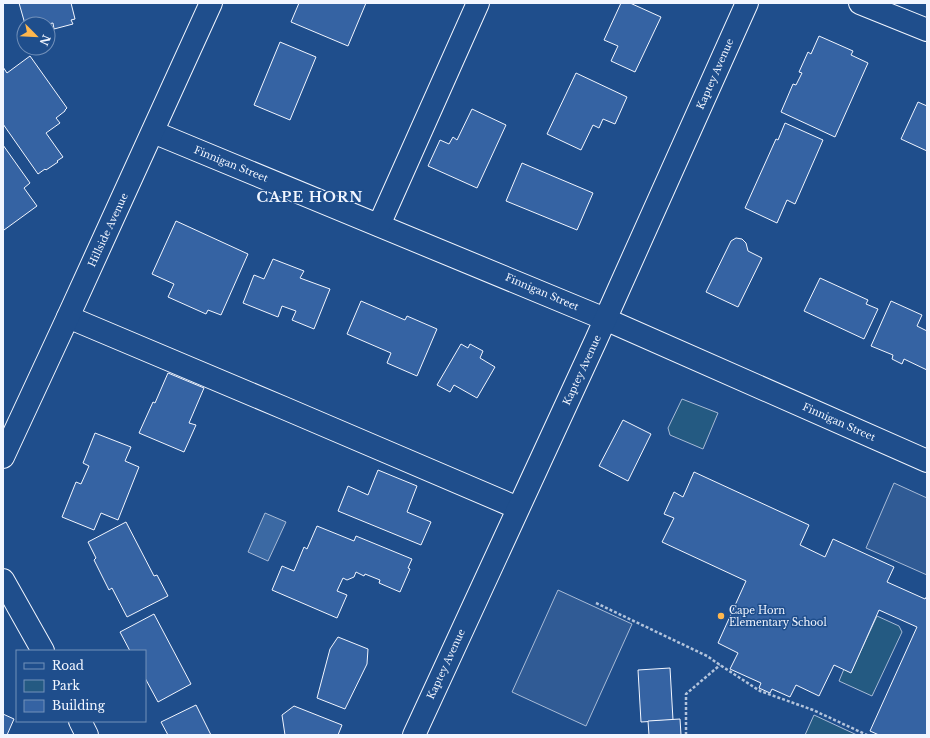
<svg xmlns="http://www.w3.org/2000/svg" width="930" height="738" font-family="'Libre Baskerville',serif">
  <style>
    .green { fill: #245a82; stroke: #a8bbd7 }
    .parking { fill: #305b95; stroke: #a8bbd7 }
    .water { fill: #3b69a3; stroke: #a8bbd7 }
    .building { fill: #3563a3; stroke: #f2f6ff }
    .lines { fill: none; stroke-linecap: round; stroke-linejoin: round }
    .minor-casing { stroke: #f2f6ff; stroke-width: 24 }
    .path { stroke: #b3c4dc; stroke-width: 2.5; stroke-dasharray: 3 2; stroke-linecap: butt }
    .minor { stroke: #1f4e8c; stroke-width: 22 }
    .poi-dot { fill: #ffb74d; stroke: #1f4e8c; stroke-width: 1.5 }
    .labels { text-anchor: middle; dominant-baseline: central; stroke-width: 3; stroke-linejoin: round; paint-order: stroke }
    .street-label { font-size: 10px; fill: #f2f6ff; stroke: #1f4e8c }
    .poi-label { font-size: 10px; fill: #f2f6ff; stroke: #1f4e8c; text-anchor: start }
    .district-label { font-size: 14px; font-weight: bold; letter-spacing: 1px; fill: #f2f6ff; stroke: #1f4e8c }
  </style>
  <rect width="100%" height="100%" fill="#1f4e8c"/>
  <g class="green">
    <polygon points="682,399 718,413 703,449 670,435 668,428"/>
    <polygon points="877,616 899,626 902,632 872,696 839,681 844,669 851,672"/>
    <polygon points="814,715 857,735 805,735"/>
  </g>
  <g class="parking">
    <polygon points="894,483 927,498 927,575 866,548"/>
    <polygon points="558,590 632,624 586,726 512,692"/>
  </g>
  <polygon class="water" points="265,513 286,522 268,561 248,552"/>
  <g class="building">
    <polygon points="19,3 71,3 75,19 71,20 73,24 54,29 53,23 48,24 25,24"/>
    <polygon points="299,3 366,3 348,46 291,22"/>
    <polygon points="621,3 630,3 661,17 635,72 611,61 618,46 604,40"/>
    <polygon points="819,36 853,51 851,55 868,63 835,137 781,112 793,84 796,85 802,73 799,72 808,52 811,54"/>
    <polygon points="280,42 316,57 290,120 254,105"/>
    <polygon points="30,56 67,108 65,110 65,111 56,118 60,123 46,133 63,157 57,161 58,162 46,170 45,169 38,174 3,124 3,67 7,73"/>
    <polygon points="576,73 627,97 615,124 603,119 599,128 593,125 581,150 547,134"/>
    <polygon points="918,102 927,106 927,151 901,139"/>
    <polygon points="472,109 506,125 477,188 428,166 440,140 449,144 453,137 457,140"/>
    <polygon points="785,123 823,140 795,204 787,200 777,223 745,208 776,139 778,140"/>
    <polygon points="3,145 30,183 24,188 37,206 4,230 3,228"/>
    <polygon points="522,163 593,193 577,230 506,201"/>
    <polygon points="176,221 248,254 221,315 208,310 206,314 168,297 174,284 152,274"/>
    <polygon points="736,238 742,239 746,243 748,251 762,258 738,307 706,292 731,241"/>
    <polygon points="273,259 304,271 300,278 330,289 314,329 292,320 296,311 282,306 278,317 243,303 254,275 264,279"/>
    <polygon points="820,278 868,300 866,304 878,309 864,339 804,311"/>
    <polygon points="361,301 405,320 407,316 437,329 417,376 387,363 391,353 347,334"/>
    <polygon points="891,301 922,315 917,326 927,331 927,370 904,359 902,364 892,359 893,355 871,346"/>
    <polygon points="461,344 468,348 470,344 483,351 480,358 495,367 477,398 454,385 450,392 437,385"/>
    <polygon points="168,373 204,388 189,423 196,425 184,452 139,433 153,402 155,403"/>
    <polygon points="623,420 651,434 628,481 599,466"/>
    <polygon points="95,433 131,447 125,461 139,467 118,520 101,513 94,530 62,517 76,482 81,484 89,466 83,463"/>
    <polygon points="378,470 417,486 407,512 431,522 421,545 338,511 348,486 368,495"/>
    <polygon points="694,472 809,525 800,545 825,557 833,539 894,567 887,582 925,599 927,596 927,735 879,735 870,731 917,627 879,610 851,673 834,665 819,696 796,685 790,697 772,689 770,693 759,688 761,683 730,669 738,653 718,643 746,581 662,542 674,518 664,514 674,492 683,497"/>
    <polygon points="126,522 154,576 157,575 168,596 127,617 112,588 109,590 94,560 96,558 88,542"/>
    <polygon points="317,526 354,541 356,536 412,559 408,568 410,569 400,592 379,583 380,580 365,574 364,576 356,572 354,577 347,580 343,578 337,591 347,595 337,618 272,590 282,566 294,571 304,547 307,549"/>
    <polygon points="154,614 191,684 158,702 145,678 145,651 130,651 120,632"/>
    <polygon points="338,637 368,649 367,664 345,709 317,698 330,649"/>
    <polygon points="670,668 673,720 641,722 638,670"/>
    <polygon points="196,705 211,735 168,735 161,722"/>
    <polygon points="294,706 342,725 338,735 285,735 282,715"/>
    <polygon points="3,714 14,719 7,735 3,735"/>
    <polygon points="680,719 681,735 649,735 648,721"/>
  </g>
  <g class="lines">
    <g class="minor-casing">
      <g id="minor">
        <polyline points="860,3 927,30"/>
        <polyline points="153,132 605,319 927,461"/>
        <polyline points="379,225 478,3"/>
        <polyline points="68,317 284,408 518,508"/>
        <polyline points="3,457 68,317 211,3"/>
        <polyline points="3,580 43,651"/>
        <polyline points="80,721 87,735"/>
        <polyline points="414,735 596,340 747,3"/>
      </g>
    </g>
    <g class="path">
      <polyline points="596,603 707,656 720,665 760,691 813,710 867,735"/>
      <polyline points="686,735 686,694 720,665"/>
    </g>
    <use href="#minor" class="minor"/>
  </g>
  <circle class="poi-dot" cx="721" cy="616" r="4"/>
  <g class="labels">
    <g class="street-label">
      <text transform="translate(715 74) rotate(-66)">Kaptey Avenue</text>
      <text transform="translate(231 164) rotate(22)">Finnigan Street</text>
      <text transform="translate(108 230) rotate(-65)">Hillside Avenue</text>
      <text transform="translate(542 292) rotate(23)">Finnigan Street</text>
      <text transform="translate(582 370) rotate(-65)">Kaptey Avenue</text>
      <text transform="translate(839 422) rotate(24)">Finnigan Street</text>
      <text transform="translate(446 664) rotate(-65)">Kaptey Avenue</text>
    </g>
    <g class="poi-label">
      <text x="729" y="610">Cape Horn<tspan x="729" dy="12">Elementary School</tspan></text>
    </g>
    <g class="district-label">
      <text x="310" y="197">CAPE HORN</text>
    </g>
  </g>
  <rect width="930" height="738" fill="none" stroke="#f2f6ff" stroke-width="8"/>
  <rect x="16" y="650" width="130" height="72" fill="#1f4e8c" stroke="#7391ba"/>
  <rect x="24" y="663" width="20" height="6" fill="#1f4e8c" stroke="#7391ba"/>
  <text x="52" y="670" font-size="12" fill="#f2f6ff">Road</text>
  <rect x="24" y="680" width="20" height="12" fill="#245a82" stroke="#7391ba"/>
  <text x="52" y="690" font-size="12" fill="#f2f6ff">Park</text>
  <rect x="24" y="700" width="20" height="12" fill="#3563a3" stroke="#7391ba"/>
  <text x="52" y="710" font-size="12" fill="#f2f6ff">Building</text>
  <g transform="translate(36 36) rotate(114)"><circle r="19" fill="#1f4e8c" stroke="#7391ba"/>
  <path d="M0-3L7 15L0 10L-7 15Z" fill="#ffb74d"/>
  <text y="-6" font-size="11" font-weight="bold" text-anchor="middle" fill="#f2f6ff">N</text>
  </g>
</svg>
